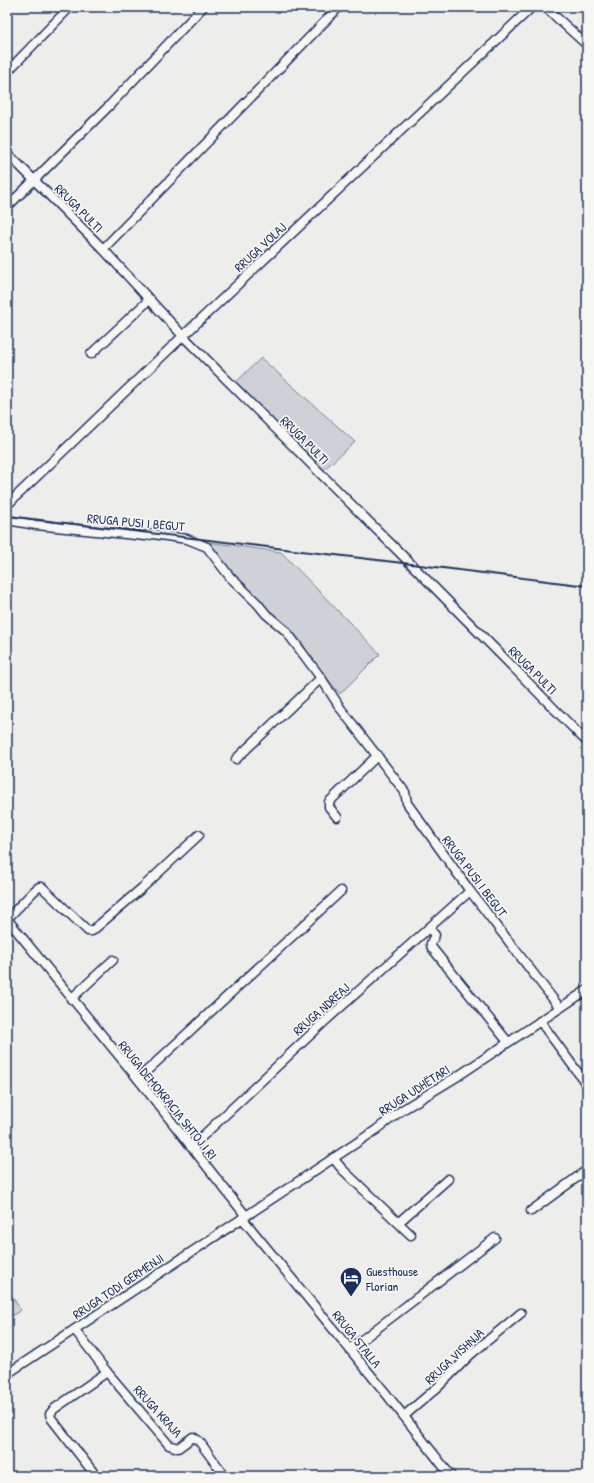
<svg xmlns="http://www.w3.org/2000/svg" width="594" height="1483" font-family="'Patrick Hand',sans-serif">
  <style>
    .green { fill: #ced2d7; stroke: #74809a }
    .lines { fill: none; stroke-linecap: round; stroke-linejoin: round }
    .minor-casing { stroke: #1b2f5e; stroke-width: 11 }
    .minor { stroke: #f6f6f2; stroke-width: 8 }
    .rail { stroke: #1b2f5e; stroke-width: 2 }
    .labels { text-anchor: middle; dominant-baseline: central; stroke-width: 3.5; stroke-linejoin: round; paint-order: stroke }
    .street-label { font-size: 13px; fill: #1b2f5e; stroke: #f6f6f2 }
    .poi-label { font-size: 13px; fill: #1b2f5e; stroke: #f6f6f2; text-anchor: start }
  </style>
  <rect width="100%" height="100%" fill="#edeeec"/>
  <filter id="ink" filterUnits="userSpaceOnUse"><feTurbulence type="fractalNoise" baseFrequency=".025" numOctaves="2"/><feDisplacementMap in="SourceGraphic" scale="8" xChannelSelector="R" yChannelSelector="G"/><feConvolveMatrix kernelMatrix="1 2 1 2 8 2 1 2 1" color-interpolation-filters="sRGB"/></filter>
  <g filter="url(#ink)">
    <g class="green">
      <polygon points="261,358 355,442 321,472 234,384"/>
      <path d="M207,542L281,552L380,654L340,694C330,682 319,669 310,656C301,641 300,636 283,626L231,573L228,566Z"/>
      <polygon points="7,1289 21,1310 7,1319"/>
    </g>
    <g class="lines">
      <g class="minor-casing">
        <g id="minor">
          <polyline points="545,7 587,45"/>
          <polyline points="7,72 70,7"/>
          <polyline points="7,153 103,249 183,336 411,564 587,742"/>
          <polyline points="7,207 107,108 203,7"/>
          <polyline points="103,249 339,7"/>
          <polyline points="91,354 150,299"/>
          <polyline points="7,505 183,336 532,7"/>
          <polyline points="7,520 36,525 145,536 153,534 187,539 207,547 230,577 257,603 266,614 286,631 321,678 341,709 405,792 407,803 470,891 560,1008"/>
          <polyline points="236,759 321,678"/>
          <polyline points="337,817 329,807 329,802 378,755"/>
          <polyline points="7,919 138,1079 246,1216"/>
          <polyline points="7,919 34,891 39,887 42,887 88,931 92,931 142,888 199,835"/>
          <path d="M429,928L435,935C433,940 429,943 432,948L508,1042"/>
          <polyline points="71,999 113,960"/>
          <polyline points="540,1021 587,1085"/>
          <polyline points="138,1079 341,891"/>
          <polyline points="191,1147 323,1023 470,891"/>
          <polyline points="333,1158 342,1169 411,1235"/>
          <polyline points="531,1211 587,1170"/>
          <polyline points="242,1218 384,1391 451,1476"/>
          <polyline points="399,1222 448,1179"/>
          <polyline points="75,1330 107,1372 169,1445 178,1448 193,1437 199,1441 225,1476"/>
          <polyline points="350,1349 495,1238"/>
          <polyline points="7,1374 376,1130 402,1110 458,1076 587,990"/>
          <polyline points="404,1416 439,1386 470,1355 521,1313"/>
          <polyline points="93,1472 51,1418 50,1414 54,1409 107,1372"/>
        </g>
      </g>
      <use href="#minor" class="minor"/>
      <polyline class="rail" points="7,516 411,564 587,586"/>
    </g>
  </g>
  <defs>
    <g id="hotel-pin" transform="scale(1.15)"><path d="M0 17L-7.5 6A9.5 9.5 0 1 1 7.5 6Z" fill="#1b2f5e" stroke="#f6f6f2"/><path d="M-6-4.5h1.5V1H6V5H4.5V3h-9V5H-6ZM-4 0a1.8 1.8 0 1 1 3.6 0ZM.5 0V-2.5h3Q6-2.5 6 0Z" fill="#fff"/></g>
  </defs>
  <g fill-rule="evenodd">
    <use href="#hotel-pin" x="351" y="1278"/>
  </g>
  <g class="labels">
    <g class="street-label">
      <text transform="translate(79 208) rotate(45)">RRUGA PULTI</text>
      <text transform="translate(260 247) rotate(-43)">RRUGA VOLAJ</text>
      <text transform="translate(305 440) rotate(45)">RRUGA PULTI</text>
      <text transform="translate(136 522) rotate(5)">RRUGA PUSI I BEGUT</text>
      <text transform="translate(533 670) rotate(45)">RRUGA PULTI</text>
      <text transform="translate(475 876) rotate(53)">RRUGA PUSI I BEGUT</text>
      <text transform="translate(321 1009) rotate(-42)">RRUGA NDREAJ</text>
      <text transform="translate(414 1090) rotate(-33)">RRUGA UDHËTARI</text>
      <text transform="translate(168 1100) rotate(51)">RRUGA DEMOKRACIA SHTOJ I RI</text>
      <text transform="translate(118 1286) rotate(-34)">RRUGA TODI GERMENJI</text>
      <text transform="translate(357 1339) rotate(51)">RRUGA STALLA</text>
      <text transform="translate(454 1356) rotate(-43)">RRUGA VISHNJA</text>
      <text transform="translate(158 1411) rotate(48)">RRUGA KRAJA</text>
    </g>
    <g class="poi-label">
      <text x="366" y="1271">Guesthouse<tspan x="366" dy="15">Florian</tspan></text>
    </g>
  </g>
  <rect width="594" height="1483" fill="none" stroke="#f6f6f2" stroke-width="24"/>
  <rect x="12" y="12" width="570" height="1459" fill="none" stroke="#1b2f5e" stroke-width="1.5" filter="url(#ink)"/>
</svg>
